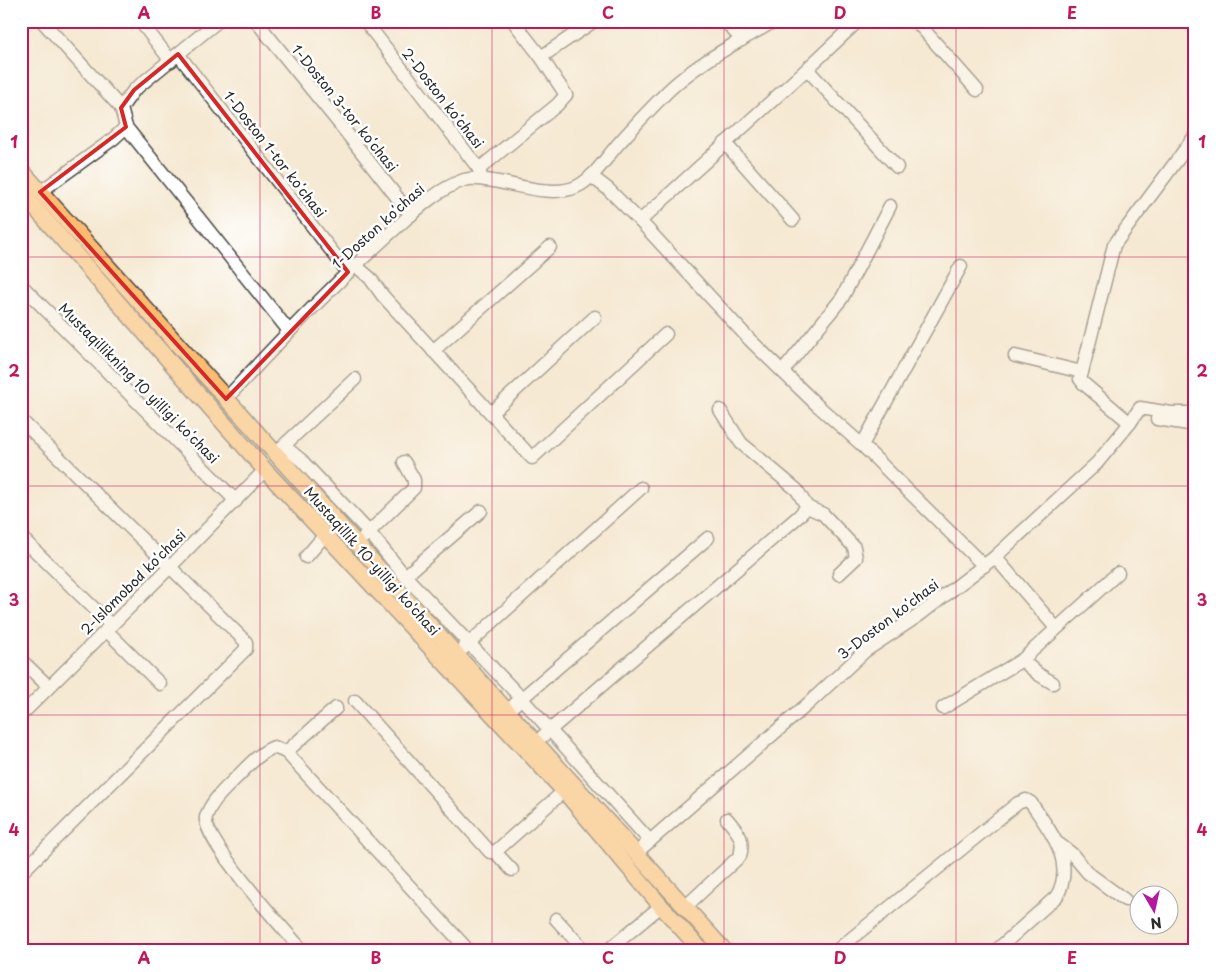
<svg xmlns="http://www.w3.org/2000/svg" width="1216" height="972" font-family="'Playpen Sans',sans-serif">
  <style>
    .lines { fill: none; stroke-linecap: round; stroke-linejoin: round }
    .minor-casing { stroke: #494844; stroke-width: 15 }
    .major-casing { stroke: #494844; stroke-width: 18 }
    .minor { stroke: #fff; stroke-width: 12 }
    .major { stroke: #febc70; stroke-width: 15 }
    .marked { fill: none; stroke: #d62828; stroke-width: 4; stroke-linejoin: round }
    .grid { fill: none; stroke: #c2185b; stroke-width: 1; stroke-opacity: 0.55 }
    .labels { text-anchor: middle; dominant-baseline: central; stroke-width: 5; stroke-linejoin: round; paint-order: stroke }
    .street-label { font-size: 14px; fill: #2b2b2b; stroke: #fff }
    .neatline { fill: none; stroke: #c2185b; stroke-width: 2 }
    .grid-label { font-size: 16px; text-anchor: middle; font-weight: bold; fill: #c2185b }
  </style>
  <rect width="100%" height="100%" fill="#fff"/>
  <filter id="ink" filterUnits="userSpaceOnUse"><feTurbulence type="fractalNoise" baseFrequency=".02" numOctaves="2"/><feDisplacementMap in="SourceGraphic" scale="10" xChannelSelector="R" yChannelSelector="G"/><feConvolveMatrix kernelMatrix="1 2 1 2 8 2 1 2 1" color-interpolation-filters="sRGB"/></filter>
  <filter id="wash" filterUnits="userSpaceOnUse"><feTurbulence type="fractalNoise" baseFrequency=".0096" numOctaves="4" result="noise"/><feDisplacementMap in="SourceGraphic" scale="20" xChannelSelector="R" yChannelSelector="G"/><feGaussianBlur stdDeviation="1.12" result="paint"/><feColorMatrix in="noise" values="0 0 0 0 0 0 0 0 0 0 0 0 0 0 0 0 0 1.4 0 .05"/><feComposite in="paint" operator="in"/></filter>
  <g filter="url(#wash)">
    <rect width="100%" height="100%" fill="#f5e9d3"/>
  </g>
  <g filter="url(#ink)">
    <g class="lines">
      <g class="minor-casing">
        <g id="minor">
          <polyline points="42,21 121,108"/>
          <polyline points="140,21 171,61"/>
          <polyline points="256,21 338,122 411,215"/>
          <polyline points="365,21 479,169 481,177"/>
          <polyline points="725,21 742,40"/>
          <polyline points="916,21 977,90"/>
          <polyline points="178,54 348,272"/>
          <polyline points="541,57 594,21"/>
          <polyline points="807,69 897,167"/>
          <polyline points="126,127 289,331"/>
          <polyline points="725,143 793,220"/>
          <polyline points="479,169 557,105 566,95 541,57 513,21"/>
          <polyline points="591,176 608,189 640,221 750,340 817,405 862,445 984,566"/>
          <polyline points="40,192 113,139 126,127 121,108 134,90 218,21"/>
          <polyline points="640,221 807,69 858,21"/>
          <polyline points="355,265 370,278 383,296 532,458 666,334"/>
          <polyline points="21,285 236,501"/>
          <polyline points="433,351 550,247"/>
          <polyline points="1015,356 1082,372"/>
          <polyline points="783,371 842,298 890,206"/>
          <path d="M226,399C278,342 331,287 388,235C411,215 435,190 464,180C470,178 480,179 486,180C513,183 551,198 576,187C594,179 607,156 620,142C635,125 651,108 667,92C698,62 737,43 774,21"/>
          <polyline points="491,413 595,317"/>
          <polyline points="1157,419 1195,425"/>
          <polyline points="21,420 246,642 246,649 21,873"/>
          <polyline points="1130,423 1083,383 1080,379 1082,372 1114,245 1195,136"/>
          <polyline points="862,445 961,266"/>
          <polyline points="284,446 301,460 369,532 405,576 522,699 650,841"/>
          <polyline points="279,450 355,379"/>
          <polyline points="807,507 823,514 854,547 856,558 839,574"/>
          <polyline points="21,537 111,625"/>
          <polyline points="364,537 414,488 414,480 404,462"/>
          <polyline points="306,557 325,535"/>
          <polyline points="995,557 1056,628"/>
          <polyline points="405,576 481,511"/>
          <polyline points="106,630 160,684"/>
          <polyline points="464,648 641,488"/>
          <polyline points="21,660 49,687"/>
          <polyline points="1022,660 1038,674 1053,683"/>
          <polyline points="355,701 490,852 495,852 564,791"/>
          <polyline points="336,708 286,752 469,951"/>
          <polyline points="943,708 1022,660 1118,573"/>
          <polyline points="507,711 708,538"/>
          <polyline points="21,715 170,567 265,470"/>
          <polyline points="543,736 799,516 807,507 797,490 741,443 720,410"/>
          <path d="M286,752L274,747C259,753 248,766 236,778C225,789 211,801 206,817C200,837 286,932 303,951"/>
          <polyline points="1059,844 1072,854 1088,873 1125,900"/>
          <polyline points="495,852 512,870"/>
          <polyline points="636,853 809,703 865,651 918,616 995,557 1097,463 1130,423 1140,408 1171,413 1195,413"/>
          <path d="M685,907L740,856C745,838 738,833 727,819"/>
          <polyline points="556,919 585,951"/>
          <polyline points="607,951 661,906"/>
          <path d="M836,951L1018,803L1026,800L1031,803C1050,831 1076,861 1057,896L998,949"/>
        </g>
      </g>
      <g class="major-casing">
        <g id="major">
          <polyline points="21,170 507,711 725,951"/>
          <polyline points="21,192 265,470 564,791 661,906 702,951"/>
        </g>
      </g>
      <use href="#minor" class="minor"/>
      <use href="#major" class="major"/>
    </g>
  </g>
  <path d="M0 0H1216V972H0ZM178,54L348,272L226,399L40,192L126,127L121,108L134,90Z" fill="#f5e9d3" fill-opacity=".55" fill-rule="evenodd"/>
  <path class="marked" d="M178,54L348,272L226,399L40,192L126,127L121,108L134,90Z"/>
  <path class="grid" d="M260,21V951M492,21V951M724,21V951M956,21V951M21,257H1195M21,486H1195M21,715H1195"/>
  <g class="labels">
    <g class="street-label">
      <text transform="translate(443 98) rotate(52)">2-Doston koʻchasi</text>
      <text transform="translate(345 108) rotate(51)">1-Doston 3-tor koʻchasi</text>
      <text transform="translate(275 154) rotate(52)">1-Doston 1-tor koʻchasi</text>
      <text transform="translate(378 226) rotate(-42)">1-Doston koʻchasi</text>
      <text transform="translate(139 383) rotate(45)">Mustaqillikning 10 yilligi koʻchasi</text>
      <text transform="translate(372 561) rotate(48)">Mustaqillik 10-yilligi ko'chasi</text>
      <text transform="translate(133 582) rotate(-45)">2-Islomobod koʻchasi</text>
      <text transform="translate(888 619) rotate(-37)">3-Doston koʻchasi</text>
    </g>
  </g>
  <rect width="1216" height="972" fill="none" stroke="#fff" stroke-width="55"/>
  <g transform="translate(1154 910) rotate(171)"><circle r="24" fill="#ffffff" stroke="#aaaaaa"/>
  <path d="M0-4L9 19L0 12L-9 19Z" fill="#b5179e"/>
  <text y="-8" font-size="14" font-weight="bold" text-anchor="middle" fill="#2b2b2b">N</text>
  </g>
  <rect x="28" y="28" width="1160" height="916" class="neatline"/>
  <g class="grid-label">
    <text x="144" y="19">A</text>
    <text x="376" y="19">B</text>
    <text x="608" y="19">C</text>
    <text x="840" y="19">D</text>
    <text x="1072" y="19">E</text>
    <text x="14" y="148">1</text>
    <text x="1202" y="148">1</text>
    <text x="14" y="377">2</text>
    <text x="1202" y="377">2</text>
    <text x="14" y="606">3</text>
    <text x="1202" y="606">3</text>
    <text x="14" y="836">4</text>
    <text x="1202" y="836">4</text>
    <text x="144" y="964">A</text>
    <text x="376" y="964">B</text>
    <text x="608" y="964">C</text>
    <text x="840" y="964">D</text>
    <text x="1072" y="964">E</text>
  </g>
</svg>
